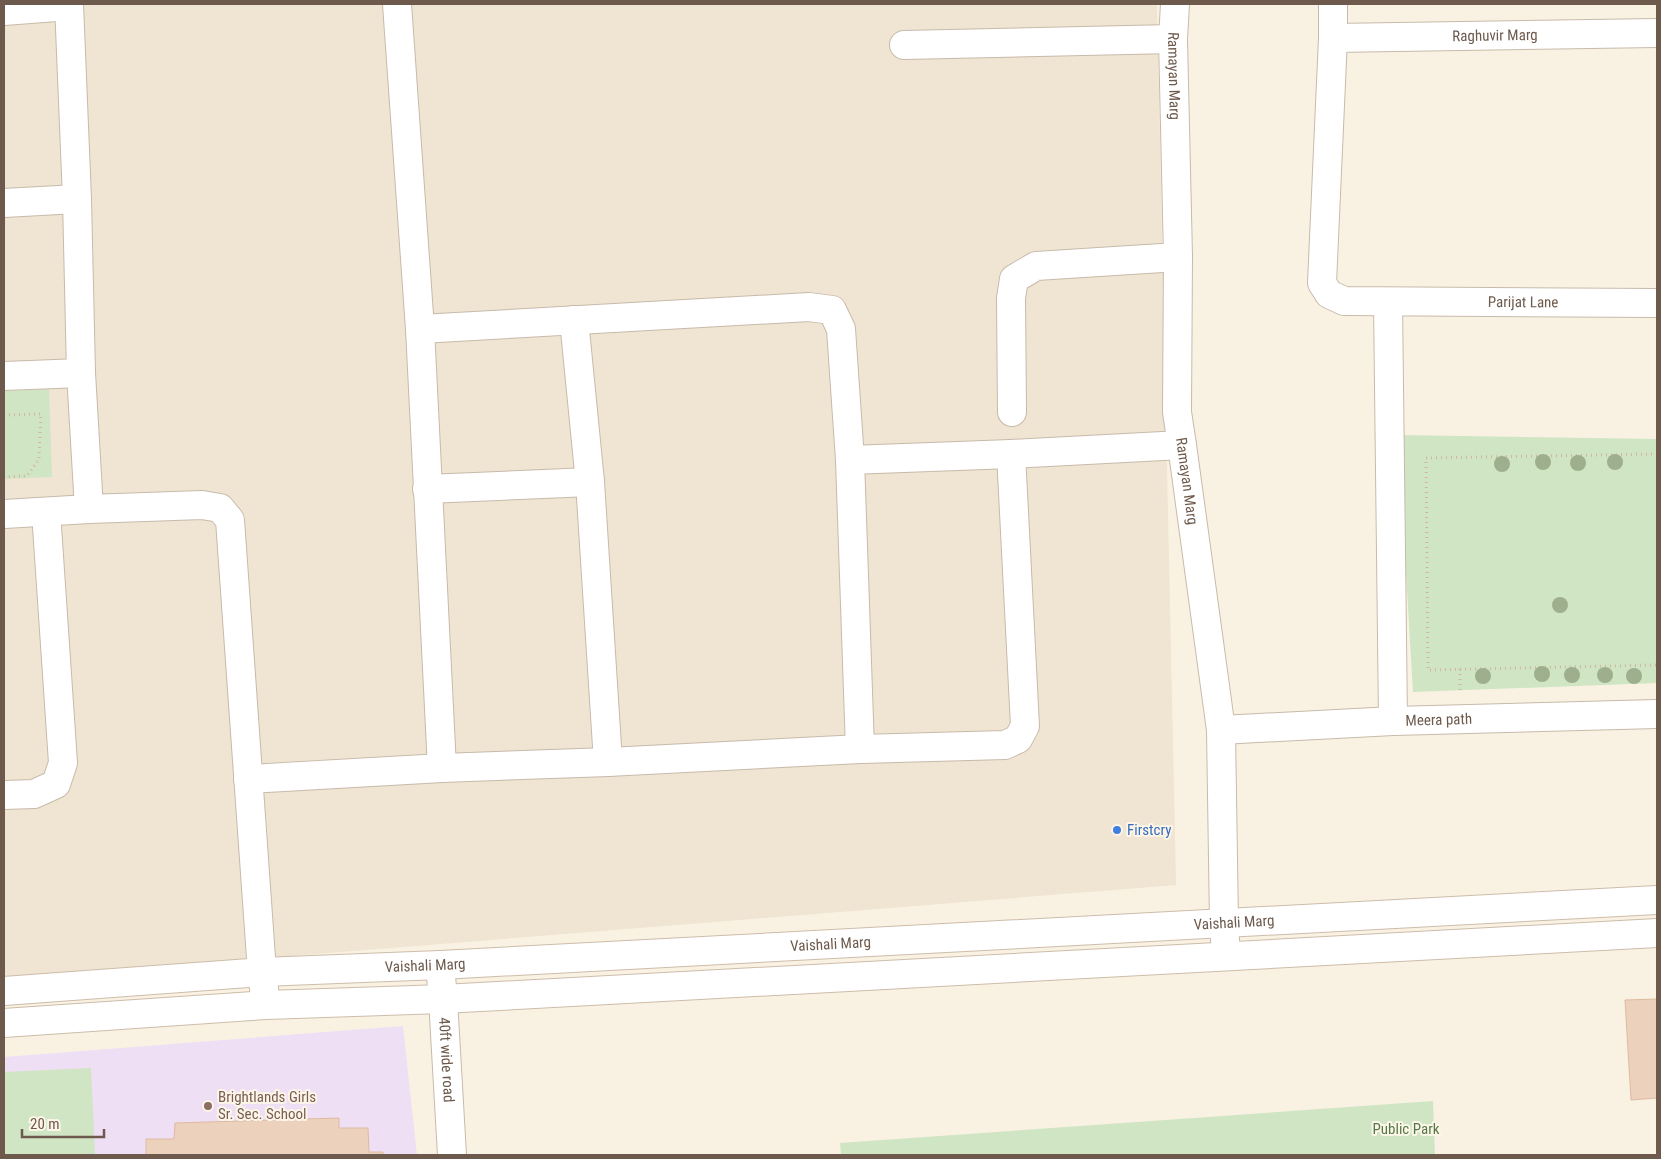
<svg xmlns="http://www.w3.org/2000/svg" width="1661" height="1159" font-family="'Roboto Condensed',sans-serif">
  <style>
    .residential { fill: #f0e4d2 }
    .education { fill: #efdff5 }
    .green { fill: #cfe5c3 }
    .building { fill: #ecd2bd; stroke: #ddba9f }
    .lines { fill: none; stroke-linecap: round; stroke-linejoin: round }
    .street-casing { stroke: #c8baab; stroke-width: 30 }
    .secondary-casing { stroke: #cebcab; stroke-width: 30 }
    .path { stroke: #d0b6a1; stroke-width: 3; stroke-dasharray: 1 4; stroke-linecap: butt }
    .street { stroke: #fff; stroke-width: 28 }
    .secondary { stroke: #fff; stroke-width: 28 }
    .tree { fill: #9eaf8d }
    .shop-dot { fill: #3f7fe0; stroke: #fdf6e8; stroke-width: 2 }
    .education-dot { fill: #8d6e63; stroke: #fdf6e8; stroke-width: 2 }
    .labels { text-anchor: middle; dominant-baseline: central; stroke-width: 4; stroke-linejoin: round; paint-order: stroke }
    .street-label { font-size: 15px; fill: #6e5a4c; stroke: #fdf6e8 }
    .shop-label { font-size: 15px; fill: #366cbe; stroke: #fdf6e8; text-anchor: start }
    .education-label { font-size: 15px; fill: #785e54; stroke: #fdf6e8; text-anchor: start }
    .park-label { font-size: 15px; fill: #547948; stroke: #fdf6e8 }
  </style>
  <rect width="100%" height="100%" fill="#f9f2e2"/>
  <polygon class="residential" points="4,4 1157,4 1176,885 4,979"/>
  <polygon class="education" points="403,1026 417,1155 4,1155 4,1057"/>
  <g class="green">
    <polygon points="49,389 52,477 4,479 4,391"/>
    <polygon points="1398,435 1657,439 1657,683 1413,692"/>
    <polygon points="91,1068 95,1155 4,1155 4,1072"/>
    <polygon points="1433,1101 1435,1155 841,1155 840,1143"/>
  </g>
  <g class="building">
    <polygon points="1657,999 1657,1098 1631,1100 1625,1000"/>
    <polygon points="339,1118 339,1128 368,1128 369,1152 383,1152 383,1155 146,1155 146,1139 174,1139 175,1123"/>
  </g>
  <g class="lines">
    <g class="street-casing">
      <g id="street">
        <polyline points="397,4 420,329 442,768"/>
        <path id="s1" d="M1175,4L1173,39L1178,257L1177,412L1182,445L1221,730L1224,923L1226,956"/>
        <path id="s2" d="M1333,4V38L1322,283L1329,294L1344,301L1657,303"/>
        <polyline points="4,11 69,6"/>
        <path id="s3" d="M1333,38L1657,33"/>
        <polyline points="904,45 1173,39"/>
        <polyline points="4,203 77,199"/>
        <polyline points="1388,302 1393,721"/>
        <polyline points="574,320 590,482 608,762"/>
        <polyline points="420,329 809,307 832,310 841,329 850,460"/>
        <polyline points="4,376 81,373"/>
        <polyline points="1012,412 1011,298 1014,279 1036,266 1178,257"/>
        <polyline points="427,489 590,482"/>
        <polyline points="89,509 202,505 220,508 230,520 262,972 266,1005"/>
        <polyline points="4,514 89,509 81,373 77,199 69,4"/>
        <path id="s4" d="M1221,730L1393,721L1657,714"/>
        <polyline points="860,749 850,460 1011,454 1182,445"/>
        <polyline points="248,779 442,768 608,762 860,749 1005,745 1018,739 1025,726 1011,454"/>
        <polyline points="4,795 34,794 56,784 63,763 46,512"/>
        <path id="s5" d="M440,965L443,999L452,1155"/>
      </g>
    </g>
    <g class="secondary-casing">
      <g id="secondary">
        <path id="s6" d="M4,991L262,972L440,965L1657,900"/>
        <polyline points="4,1023 266,1005 443,999 1657,933"/>
      </g>
    </g>
    <g class="path">
      <polyline points="4,415 41,414 39,459 27,476 4,477"/>
      <polyline points="1657,454 1426,458 1428,670 1657,665"/>
      <polyline points="1460,669 1460,691"/>
    </g>
    <use href="#street" class="street"/>
    <use href="#secondary" class="secondary"/>
  </g>
  <g class="tree">
    <circle cx="1543" cy="462" r="8"/>
    <circle cx="1615" cy="462" r="8"/>
    <circle cx="1578" cy="463" r="8"/>
    <circle cx="1502" cy="464" r="8"/>
    <circle cx="1560" cy="605" r="8"/>
    <circle cx="1542" cy="674" r="8"/>
    <circle cx="1572" cy="675" r="8"/>
    <circle cx="1605" cy="675" r="8"/>
    <circle cx="1483" cy="676" r="8"/>
    <circle cx="1634" cy="676" r="8"/>
  </g>
  <circle class="shop-dot" cx="1117" cy="830" r="5"/>
  <circle class="education-dot" cx="208" cy="1106" r="5"/>
  <g class="labels">
    <g class="street-label">
      <text stroke="none"><textPath href="#s3" startOffset="162">Raghuvir Marg</textPath></text>
      <text stroke="none"><textPath href="#s1" startOffset="72">Ramayan Marg</textPath></text>
      <text stroke="none"><textPath href="#s2" startOffset="488">Parijat Lane</textPath></text>
      <text stroke="none"><textPath href="#s1" startOffset="478">Ramayan Marg</textPath></text>
      <text stroke="none"><textPath href="#s4" startOffset="218">Meera path</textPath></text>
      <text stroke="none"><textPath href="#s6" startOffset="1232">Vaishali Marg</textPath></text>
      <text stroke="none"><textPath href="#s6" startOffset="828">Vaishali Marg</textPath></text>
      <text stroke="none"><textPath href="#s6" startOffset="422">Vaishali Marg</textPath></text>
      <text stroke="none"><textPath href="#s5" startOffset="95">40ft wide road</textPath></text>
    </g>
    <g class="shop-label">
      <text x="1127" y="830">Firstcry</text>
    </g>
    <g class="education-label">
      <text x="218" y="1097">Brightlands Girls<tspan x="218" dy="17">Sr. Sec. School</tspan></text>
    </g>
    <g class="park-label">
      <text x="1406" y="1129">Public Park</text>
    </g>
  </g>
  <rect width="1661" height="1159" fill="none" stroke="#6e5a4c" stroke-width="10"/>
  <path d="M22 1129v8h82v-8" fill="none" stroke="#6e5a4c" stroke-width="2.5"/>
  <text x="30" y="1129" font-size="15" fill="#6e5a4c" stroke="#fdf6e8" stroke-width="4" paint-order="stroke">20 m</text>
</svg>
